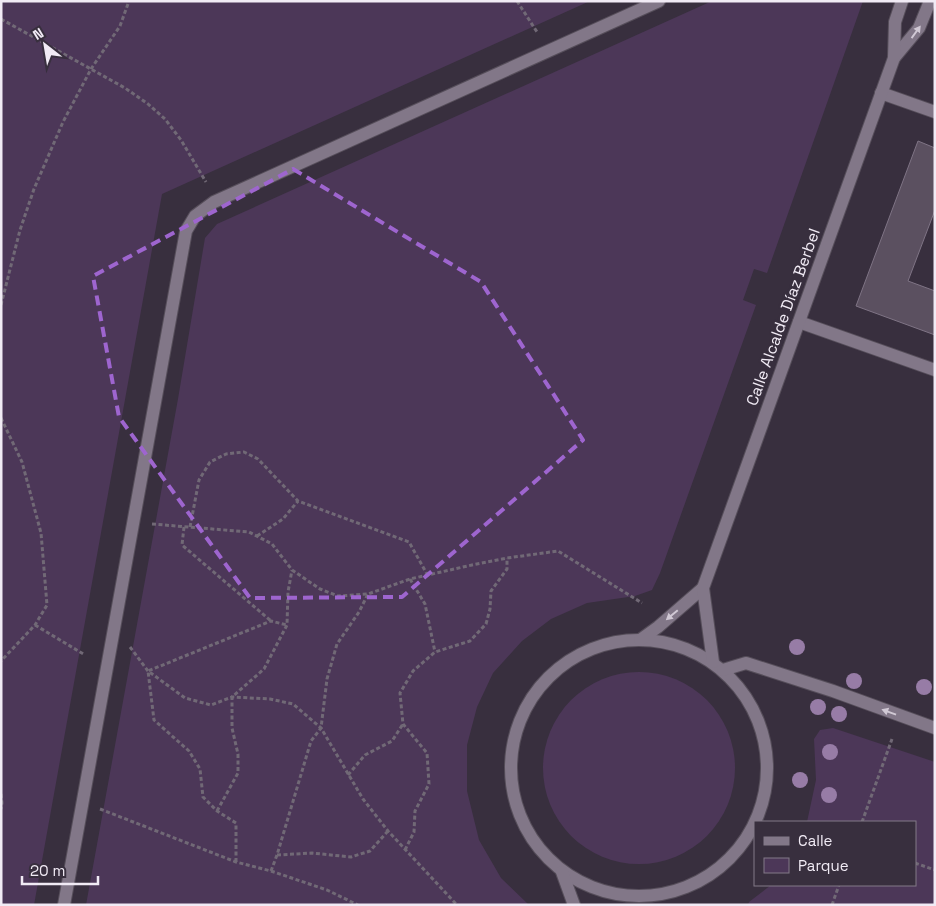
<svg xmlns="http://www.w3.org/2000/svg" width="936" height="906" font-family="'Space Grotesk',sans-serif">
  <style>
    .green { fill: #4c3758 }
    .building { fill: #5b5060; stroke: #7f7485 }
    .lines { fill: none; stroke-linecap: round; stroke-linejoin: round }
    .minor-casing { stroke: #564e5a; stroke-width: 14 }
    .path { stroke: #716976; stroke-width: 3; stroke-dasharray: 4 2.5; stroke-linecap: butt }
    .minor { stroke: #827788; stroke-width: 12 }
    .tree { fill: #977ca6 }
    .oneway { fill: #d0c8d4 }
    .marked { fill: none; stroke: #9e65cf; stroke-width: 4; stroke-dasharray: 10 6; stroke-linejoin: round }
    .labels { text-anchor: middle; dominant-baseline: central; stroke-width: 4.5; stroke-linejoin: round; paint-order: stroke }
    .street-label { font-size: 16px; fill: #f1ebf5; stroke: #382f3e }
  </style>
  <rect width="100%" height="100%" fill="#382f3e"/>
  <g class="green">
    <polygon points="1,1 590,1 162,194 34,905 1,905"/>
    <polygon points="712,1 863,1 767,273 754,269 743,300 756,305 660,573 652,590 635,596 587,603 551,619 522,641 493,673 477,707 467,745 467,791 479,840 501,878 529,905 86,905 178,399 205,238 217,224"/>
    <circle cx="639" cy="768" r="96"/>
    <polygon points="833,728 935,762 935,905 748,905 749,902 771,885 915,885 915,822 807,822 816,780 814,739 820,730"/>
  </g>
  <polygon class="building" points="918,141 935,148 935,210 908,281 935,291 935,335 856,306"/>
  <g class="lines">
    <g class="minor-casing">
      <g id="minor">
        <polyline points="894,58 919,28 930,1"/>
        <polyline points="881,93 935,112"/>
        <polyline points="799,322 935,370"/>
        <circle cx="639" cy="768" r="128"/>
        <polyline points="640,640 658,627 703,588"/>
        <polyline points="713,662 703,588 894,58 895,22 902,1"/>
        <polyline points="723,670 746,663 833,691 935,728"/>
        <polyline points="562,872 574,905"/>
        <polyline points="64,905 186,231 195,216 214,202 659,1"/>
      </g>
    </g>
    <g class="path">
      <polyline points="517,1 537,32"/>
      <polyline points="1,19 125,88 148,104 165,119 181,140 206,182"/>
      <polyline points="1,305 20,230 34,189 63,122 91,69 120,26 129,1"/>
      <polyline points="1,418 22,462 41,533 47,605 35,625 1,661"/>
      <polyline points="152,524 249,532 272,544 292,570 320,589 338,596 368,594 410,579 472,565 507,558 558,551 642,603"/>
      <polyline points="184,527 182,545 271,621"/>
      <polyline points="190,527 199,480 210,462 226,454 244,452 258,459 298,501 409,542 427,574"/>
      <polyline points="257,536 283,519 298,501"/>
      <polyline points="410,579 425,604 435,652"/>
      <polyline points="35,625 85,655"/>
      <polyline points="130,647 148,671 185,698 211,705 232,697 270,699 293,704 321,728 363,799 388,831 457,905"/>
      <polyline points="348,775 365,755 392,741 403,724"/>
      <polyline points="1,794 2,803 1,809"/>
      <polyline points="100,809 236,862 271,871 327,890 358,905"/>
      <polyline points="217,811 238,773 238,754 232,728 232,697 264,669 287,625 288,592 292,570"/>
      <polyline points="862,822 892,739"/>
      <polyline points="405,850 414,832 415,811 429,784 427,753 403,724 400,693 413,671 435,652 470,641 486,624 490,609 491,591 507,569 507,558"/>
      <polyline points="277,855 312,853 351,857 370,851 388,831"/>
      <polyline points="236,862 236,823 217,811 203,797 200,769 189,751 154,720 148,671 271,621 287,625"/>
      <polyline points="915,863 935,870"/>
      <polyline points="271,871 277,855 311,741 321,728 327,679 337,644 359,612 368,594"/>
      <polyline points="832,905 839,885"/>
    </g>
    <use href="#minor" class="minor"/>
  </g>
  <g class="tree">
    <circle cx="797" cy="647" r="8"/>
    <circle cx="854" cy="681" r="8"/>
    <circle cx="924" cy="687" r="8"/>
    <circle cx="818" cy="707" r="8"/>
    <circle cx="839" cy="714" r="8"/>
    <circle cx="830" cy="752" r="8"/>
    <circle cx="800" cy="780" r="8"/>
    <circle cx="829" cy="795" r="8"/>
  </g>
  <defs><path id="oneway-solid" d="M-6-.8H1V-3.2L6.5 0L1 3.2V.8H-6Z" transform="scale(1.25)"/></defs>
  <g class="oneway">
    <use href="#oneway-solid" transform="translate(916 32) rotate(-54)"/>
    <use href="#oneway-solid" transform="translate(672 615) rotate(140)"/>
    <use href="#oneway-solid" transform="translate(889 712) rotate(-160)"/>
  </g>
  <path class="marked" d="M293,169L481,282L583,440L402,597L250,598L119,417L93,276Z"/>
  <g class="labels">
    <g class="street-label">
      <text transform="translate(783 317) rotate(-70)">Calle Alcalde Díaz Berbel</text>
    </g>
  </g>
  <rect width="936" height="906" fill="none" stroke="#f1ebf5" stroke-width="5"/>
  <rect x="754" y="821" width="162" height="65" fill="#382f3e" stroke="#827a87"/>
  <rect x="764" y="837" width="25" height="8" fill="#827788" stroke="#827a87"/>
  <text x="798" y="846" font-size="15" fill="#f1ebf5">Calle</text>
  <rect x="764" y="858" width="25" height="15" fill="#4c3758" stroke="#827a87"/>
  <text x="798" y="871" font-size="15" fill="#f1ebf5">Parque</text>
  <g transform="translate(45 45) rotate(329)" stroke="#382f3e" stroke-width="4" paint-order="stroke">
  <path d="M0-4L9 19L0 12L-9 19Z" fill="#f1ebf5"/>
  <text y="-8" font-size="14" font-weight="bold" text-anchor="middle" fill="#f1ebf5">N</text>
  </g>
  <path d="M22 876v8h76v-8" fill="none" stroke="#f1ebf5" stroke-width="2.5"/>
  <text x="30" y="876" font-size="15" fill="#f1ebf5" stroke="#382f3e" stroke-width="4" paint-order="stroke">20 m</text>
</svg>
